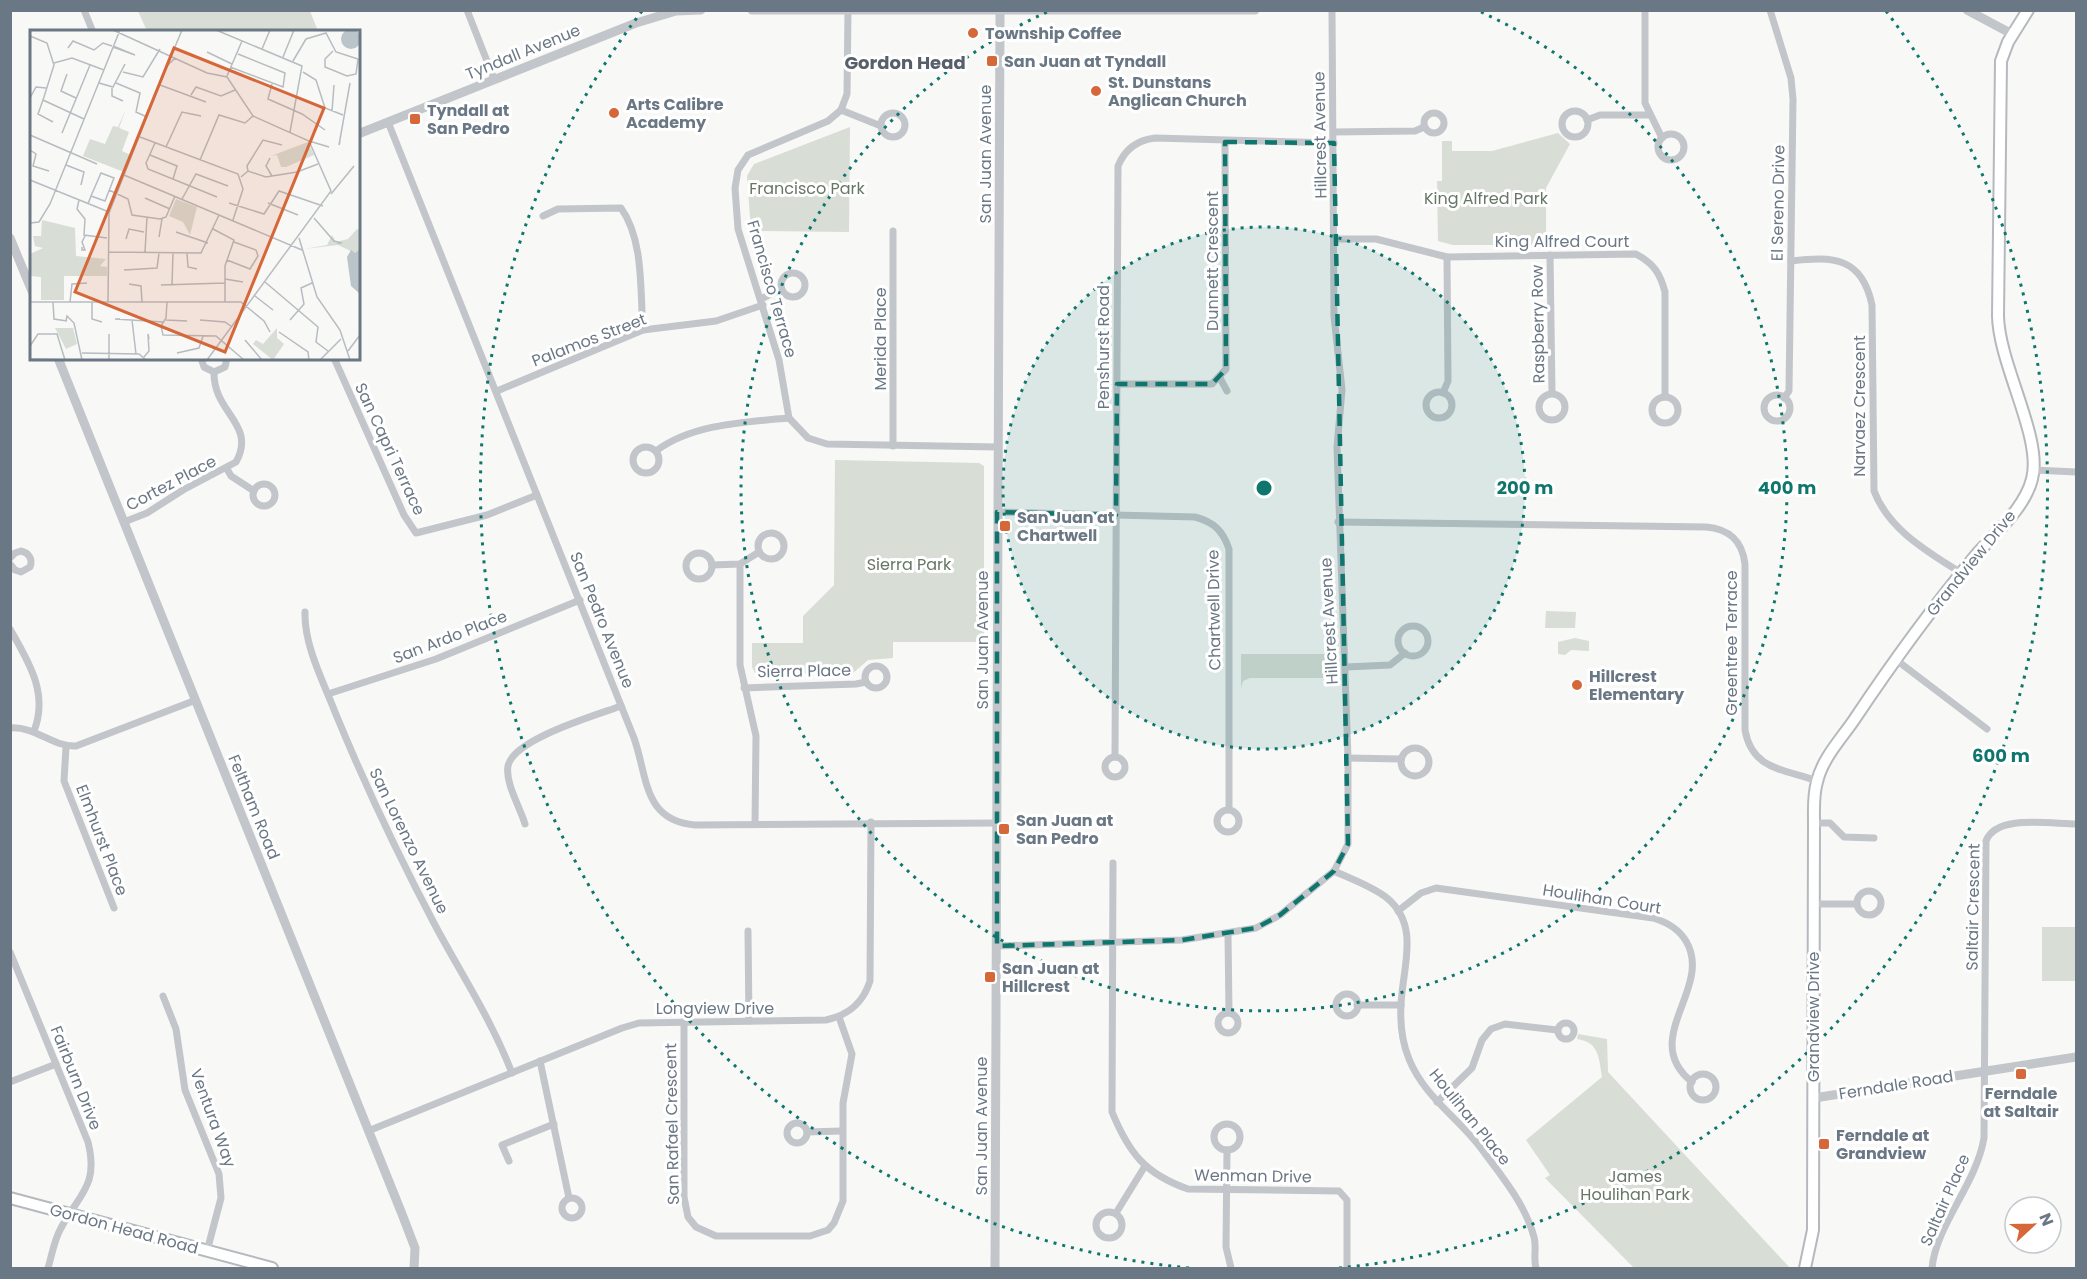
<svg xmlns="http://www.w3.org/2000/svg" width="2087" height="1279" font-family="Poppins,sans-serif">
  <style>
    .green { fill: #d8ddd5 }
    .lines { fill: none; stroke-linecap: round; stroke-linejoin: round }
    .secondary-casing { stroke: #b5b9bd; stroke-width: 14 }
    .minor { stroke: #c2c5c9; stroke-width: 7 }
    .tertiary { stroke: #c2c5c9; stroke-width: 9 }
    .secondary { stroke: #fff; stroke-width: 10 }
    .marked { fill: none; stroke: #0f766e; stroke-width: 4.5; stroke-dasharray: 12 8; stroke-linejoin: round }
    .ring { fill: none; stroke: #0f766e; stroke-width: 3; stroke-dasharray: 3 6 }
    .poi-dot { fill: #d56739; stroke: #fff; stroke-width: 2 }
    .labels { text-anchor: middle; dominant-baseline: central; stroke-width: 6; stroke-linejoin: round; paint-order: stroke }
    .poi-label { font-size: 16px; font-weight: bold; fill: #6a7784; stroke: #fff; text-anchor: start }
    .street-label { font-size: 16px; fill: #6a7784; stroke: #fff }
    .park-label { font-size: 16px; fill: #667764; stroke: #fff }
    .neighbourhood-label { font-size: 18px; font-weight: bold; fill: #57606a; stroke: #fff }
    .inset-road { fill: none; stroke: #b6bcc1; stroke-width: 1.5 }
    .view { fill: #d56739; fill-opacity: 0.15; stroke: #d56739; stroke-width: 3 }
    .inset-edge { fill: none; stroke: #6a7784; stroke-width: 3 }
    .centre { fill: #0f766e; stroke: #fff; stroke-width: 3 }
    .ring-label { font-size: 18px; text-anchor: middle; font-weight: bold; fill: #0f766e; stroke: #fff; stroke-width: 6; stroke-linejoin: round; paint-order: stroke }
  </style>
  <rect width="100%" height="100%" fill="#f8f8f6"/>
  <g class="green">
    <polygon points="138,11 310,11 318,31 147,31"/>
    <polygon points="850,127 849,232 751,231 747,176 754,164"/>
    <polygon points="1558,133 1570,144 1546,188 1546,245 1453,245 1438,241 1437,181 1442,181 1442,141 1452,141 1452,151 1492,151"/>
    <polygon points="835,460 979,463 984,466 984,642 893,642 893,658 868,660 852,674 755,673 752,667 752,643 803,643 803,616 834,585"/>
    <polygon points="1546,611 1576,612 1575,628 1545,628"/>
    <polygon points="1575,638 1589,641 1589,651 1571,650 1565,655 1558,654 1558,642"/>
    <polygon points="1241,654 1333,654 1334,678 1250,678 1243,681 1241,688"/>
    <rect x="2042" y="927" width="34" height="54"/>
    <path d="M1578,1034L1607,1039L1608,1072L1790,1268H1634L1545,1178L1550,1175L1526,1140L1602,1077C1599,1058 1599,1042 1577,1039Z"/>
  </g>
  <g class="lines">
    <g class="secondary-casing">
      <g id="secondary">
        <polyline points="10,1198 272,1268"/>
        <path d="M1805,1268L1813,1230L1814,823C1814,809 1813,795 1817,782C1822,759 1841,739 1854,720C1892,663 1932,608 1976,555C1995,533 2025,508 2032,479C2043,438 1999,365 1998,316L2001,61L2008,42L2028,10"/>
      </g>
    </g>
    <g class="minor">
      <polyline points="84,10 93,32"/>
      <polyline points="467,10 494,79"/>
      <polyline points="848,10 847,94 841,110 828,121 748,155 738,170 735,188 738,229 779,360 789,418 808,438 827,444 997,447"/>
      <polyline points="1645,10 1645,103 1662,138"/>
      <polyline points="1770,10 1791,78 1793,99 1789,391 1784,398"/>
      <polyline points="841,110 881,126"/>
      <circle cx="1575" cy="124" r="13"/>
      <circle cx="1434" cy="123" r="10"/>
      <circle cx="893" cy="125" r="12"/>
      <polyline points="1587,120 1600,115 1650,115"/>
      <path d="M388,122L634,738C648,778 643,820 695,825L997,823"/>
      <polyline points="1334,132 1415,131 1424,127"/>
      <circle cx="1671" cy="147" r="13"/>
      <path d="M543,216L558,209L621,208C644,240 640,291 643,330"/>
      <path d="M1335,239H1376L1447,257L1636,254C1654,264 1660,273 1665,292V397"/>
      <polyline points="1550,255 1552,393"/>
      <path d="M1791,261C1833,256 1862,257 1872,305L1874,491C1889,530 1927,551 1961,573"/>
      <circle cx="793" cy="285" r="12"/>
      <polyline points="761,299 781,289"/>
      <polyline points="201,358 204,367 214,372 225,367 227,358"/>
      <polyline points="334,358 404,515 416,533 487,515 537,495"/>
      <polyline points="1220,378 1227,391"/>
      <polyline points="1117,384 1212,384 1226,369 1225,142"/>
      <polyline points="497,391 643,330 716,321 763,305"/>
      <circle cx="1439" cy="405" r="13"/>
      <polyline points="1443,393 1448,381 1447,257"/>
      <circle cx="1552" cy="407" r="13"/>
      <circle cx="1777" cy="408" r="13"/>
      <circle cx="1665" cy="410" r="13"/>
      <polyline points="893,446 893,231"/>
      <circle cx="646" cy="460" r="13"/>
      <path d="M656,451C692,424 745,422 789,418"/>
      <polyline points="227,469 231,476 254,491"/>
      <polyline points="2034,470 2076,472"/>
      <circle cx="264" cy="495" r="11"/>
      <path d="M997,512L1195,517C1214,522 1223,531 1229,549V809"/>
      <path d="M124,522L147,513L183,490L236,462C257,424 213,413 214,372"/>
      <path d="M1338,522L1706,527C1729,529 1742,540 1745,564V730C1752,770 1784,769 1817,781"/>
      <circle cx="771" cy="546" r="13"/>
      <circle cx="699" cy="566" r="13"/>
      <path d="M10,558L15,553L21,551C29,553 33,559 30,567L21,572L15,570L10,564"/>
      <polyline points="740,564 740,665 756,736 755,824"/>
      <polyline points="712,565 740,564 759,552"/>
      <path d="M305,612C304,645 323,681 335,712C365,785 399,857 436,927C463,977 491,1019 512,1073"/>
      <circle cx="1413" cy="641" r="15"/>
      <path d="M10,629C28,661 49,693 34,731"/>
      <polyline points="1895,659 1987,729"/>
      <circle cx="876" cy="677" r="11"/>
      <polyline points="1346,667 1390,665 1405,653"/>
      <polyline points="744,688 856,684 866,682"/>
      <polyline points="328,694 436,659 580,600"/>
      <path d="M10,728C36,726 52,747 76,746L196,700"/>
      <polyline points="66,747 64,781 114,908"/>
      <circle cx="1415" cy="762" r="14"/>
      <circle cx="1115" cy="767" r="10"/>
      <path d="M1115,757L1118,166C1125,149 1137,140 1155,138L1334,143"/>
      <polyline points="1348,758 1401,759"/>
      <circle cx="1228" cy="821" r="11"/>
      <polyline points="1814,823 1830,823 1844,837 1874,838"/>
      <path d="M525,824C520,807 505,783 508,766C513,739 597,715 621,706"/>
      <path d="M1113,863L1112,1112C1129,1153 1145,1174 1188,1189L1339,1191L1347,1200V1268"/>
      <path d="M1334,871C1351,879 1372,886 1387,898C1421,926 1402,969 1401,1005C1400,1023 1402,1042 1409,1059C1424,1097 1460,1119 1483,1151C1502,1176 1526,1206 1534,1237C1537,1247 1533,1258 1536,1268"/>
      <circle cx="1869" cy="903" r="12"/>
      <polyline points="1813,904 1856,904"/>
      <path d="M1398,911L1421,893L1436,888L1653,918C1667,922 1678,928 1686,941C1714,988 1638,1039 1692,1082"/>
      <polyline points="748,931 749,1021"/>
      <polyline points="1228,934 1229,1012"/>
      <polyline points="997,946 1182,940 1256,928 1280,915 1334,871 1348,844 1348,758 1337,447 1342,390 1334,316 1332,10"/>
      <path d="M10,952L88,1142C99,1186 79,1194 61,1228C54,1240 52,1255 48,1268"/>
      <circle cx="1347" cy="1005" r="11"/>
      <polyline points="163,996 176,1029 185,1090 219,1174 221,1198 207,1251"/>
      <polyline points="1357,1005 1401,1005"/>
      <circle cx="1228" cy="1023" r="10"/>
      <polyline points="684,1021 684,1197 688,1217 696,1227 716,1236 810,1236 828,1230 834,1223 843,1201 843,1103 852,1054 839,1017"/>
      <circle cx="1566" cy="1031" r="8"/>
      <polyline points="540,1061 569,1198"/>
      <circle cx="1703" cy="1087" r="13"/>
      <polyline points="10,1082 56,1064"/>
      <polyline points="1437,1102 1472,1068 1482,1040 1491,1029 1505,1024 1557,1030"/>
      <circle cx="797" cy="1133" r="10"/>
      <circle cx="1227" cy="1137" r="13"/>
      <path d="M368,1131L622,1028L639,1023L826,1020C849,1015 863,1003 870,981L871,822"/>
      <polyline points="807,1132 842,1131"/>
      <polyline points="1227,1150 1226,1247 1231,1268"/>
      <polyline points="509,1161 502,1145 554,1124"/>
      <circle cx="572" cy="1208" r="10"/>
      <circle cx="1109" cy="1225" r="13"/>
      <polyline points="1116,1213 1145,1166"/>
      <path d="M1932,1268C1936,1225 1976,1185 1984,1138L1986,841C1996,814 2051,824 2076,824"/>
    </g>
    <g class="tertiary">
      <polyline points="752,10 1255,10"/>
      <polyline points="1967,10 2012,34"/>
      <polyline points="358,134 636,23 676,11 701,10"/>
      <polyline points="10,238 32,291"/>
      <polyline points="58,358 402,1214 415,1248 414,1268"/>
      <polyline points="1814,1098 2076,1057"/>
      <polyline points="995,1268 1000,12"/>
    </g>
    <use href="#secondary" class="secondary"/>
  </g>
  <path class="marked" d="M1225,142L1334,143L1348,844L1334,871L1280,915L1256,928L1182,940L997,946V512L1116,515L1117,384H1212L1226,369Z"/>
  <circle cx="1264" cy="488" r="261" fill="#0f766e" fill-opacity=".12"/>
  <g class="ring">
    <circle cx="1264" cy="488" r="261"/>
    <path d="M1481 12A523 523 0 1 1 1047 12"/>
    <path d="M1189 1268A784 784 0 0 1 642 11M1886 11A784 784 0 0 1 1339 1268"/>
  </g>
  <g class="poi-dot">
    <circle cx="973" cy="33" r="6"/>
    <rect x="986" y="55" width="12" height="12" rx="3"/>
    <circle cx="1096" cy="91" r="6"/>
    <circle cx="614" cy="113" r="6"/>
    <rect x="409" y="113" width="12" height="12" rx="3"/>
    <rect x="999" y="520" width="12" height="12" rx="3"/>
    <circle cx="1577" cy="685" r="6"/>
    <rect x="998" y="823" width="12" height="12" rx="3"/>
    <rect x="984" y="971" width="12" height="12" rx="3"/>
    <rect x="2015" y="1068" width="12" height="12" rx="3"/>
    <rect x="1818" y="1138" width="12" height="12" rx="3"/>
  </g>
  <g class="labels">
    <g class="poi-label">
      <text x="985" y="33">Township Coffee</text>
      <text x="1004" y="61">San Juan at Tyndall</text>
      <text x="1108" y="82">St. Dunstans<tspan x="1108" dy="18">Anglican Church</tspan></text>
      <text x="626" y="104">Arts Calibre<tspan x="626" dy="18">Academy</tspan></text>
      <text x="427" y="110">Tyndall at<tspan x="427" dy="18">San Pedro</tspan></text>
      <text x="1017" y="517">San Juan at<tspan x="1017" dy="18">Chartwell</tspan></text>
      <text x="1589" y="676">Hillcrest<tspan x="1589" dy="18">Elementary</tspan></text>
      <text x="1016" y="820">San Juan at<tspan x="1016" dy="18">San Pedro</tspan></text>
      <text x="1002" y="968">San Juan at<tspan x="1002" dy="18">Hillcrest</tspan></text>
      <text x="2021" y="1093" text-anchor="middle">Ferndale<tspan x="2021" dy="18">at Saltair</tspan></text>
      <text x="1836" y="1135">Ferndale at<tspan x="1836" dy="18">Grandview</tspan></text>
    </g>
    <g class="street-label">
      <text transform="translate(523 52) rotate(-22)">Tyndall Avenue</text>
      <text transform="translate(1320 135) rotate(-91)">Hillcrest Avenue</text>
      <text transform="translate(985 154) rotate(-90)">San Juan Avenue</text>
      <text transform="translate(1778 203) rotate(-89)">El Sereno Drive</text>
      <text x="1562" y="241">King Alfred Court</text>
      <text transform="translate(1212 261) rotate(-90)">Dunnett Crescent</text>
      <text transform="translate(772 289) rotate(74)">Francisco Terrace</text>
      <text transform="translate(1538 324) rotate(-91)">Raspberry Row</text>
      <text transform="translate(880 339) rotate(-90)">Merida Place</text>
      <text transform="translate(589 340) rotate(-21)">Palamos Street</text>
      <text transform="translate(1103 347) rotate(-90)">Penshurst Road</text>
      <text transform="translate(1859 406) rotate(-90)">Narvaez Crescent</text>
      <text transform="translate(390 449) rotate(65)">San Capri Terrace</text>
      <text transform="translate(171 483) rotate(-28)">Cortez Place</text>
      <text transform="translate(1971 563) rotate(-51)">Grandview Drive</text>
      <text transform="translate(1214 610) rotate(-91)">Chartwell Drive</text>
      <text transform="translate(602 620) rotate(68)">San Pedro Avenue</text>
      <text transform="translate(1329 621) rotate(-93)">Hillcrest Avenue</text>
      <text transform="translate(450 637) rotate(-21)">San Ardo Place</text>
      <text transform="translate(982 640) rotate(-90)">San Juan Avenue</text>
      <text transform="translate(1731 643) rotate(-90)">Greentree Terrace</text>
      <text transform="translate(804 671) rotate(-1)">Sierra Place</text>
      <text transform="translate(254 807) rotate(68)">Feltham Road</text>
      <text transform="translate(102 840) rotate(69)">Elmhurst Place</text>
      <text transform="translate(409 841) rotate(64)">San Lorenzo Avenue</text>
      <text transform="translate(1602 899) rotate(9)">Houlihan Court</text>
      <text transform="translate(1973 907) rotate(-89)">Saltair Crescent</text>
      <text x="715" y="1008">Longview Drive</text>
      <text transform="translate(1813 1017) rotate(-90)">Grandview Drive</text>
      <text transform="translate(76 1078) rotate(68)">Fairburn Drive</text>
      <text transform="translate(1896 1085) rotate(-9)">Ferndale Road</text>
      <text transform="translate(1470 1117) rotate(51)">Houlihan Place</text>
      <text transform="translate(213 1118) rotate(70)">Ventura Way</text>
      <text transform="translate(672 1124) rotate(-91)">San Rafael Crescent</text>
      <text transform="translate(981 1126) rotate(-90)">San Juan Avenue</text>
      <text transform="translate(1253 1176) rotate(1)">Wenman Drive</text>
      <text transform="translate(1945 1200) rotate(-66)">Saltair Place</text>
      <text transform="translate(124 1229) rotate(15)">Gordon Head Road</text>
    </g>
    <g class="park-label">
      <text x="807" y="188">Francisco Park</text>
      <text x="1486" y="198">King Alfred Park</text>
      <text x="909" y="564">Sierra Park</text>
      <text x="1635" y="1176">James<tspan x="1635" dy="18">Houlihan Park</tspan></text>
    </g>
    <g class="neighbourhood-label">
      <text x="905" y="62">Gordon Head</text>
    </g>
  </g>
  <g transform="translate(30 30)">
    <rect width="330" height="330" fill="#f8f8f6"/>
    <path d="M96,79L89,98L99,102L92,121L101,125L94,142L53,126L60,109L75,114L83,96L88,97ZM278,112L284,125L256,137H251L247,125L241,126ZM146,169L167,177L160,205L153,192L139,186ZM12,190L45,198L46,226L76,229L70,236L77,237V246H34V270H11V247L0,246V224L13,218L5,216L3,206H11ZM327,199L330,201V219L325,223L308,215L274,219L297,215L302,205L306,212L318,209ZM25,298H43L47,314L36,319ZM247,298V308L254,314L243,330L223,314L226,310L233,314Z" fill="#d8ddd5"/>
    <path d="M311 9a10 10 0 1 1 20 0a10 10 0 1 1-20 0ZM330,219V264L321,256L317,227L321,220L325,223Z" fill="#bbc4c9"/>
    <path class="inset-road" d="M83,0L177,43L197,47L223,86L279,111L301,161L177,330M186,0L272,36L260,102M0,6L17,13L24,35L13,70L54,89M83,17L105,25L83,16M38,18L43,11L64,20L73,13L82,16M232,19L240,0M177,22L202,34M142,24L152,0M253,27L264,0M263,31L276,9L296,3L306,22L328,29L326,44L317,46L295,37V29L303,21M24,33L42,28L74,40M200,37L253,57L255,43L208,24M93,42L113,47L130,19M273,42L286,50L295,78L313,85M37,44L31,61L46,68M197,46L212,11M69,53L83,57L95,34M86,53L110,63L106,82L117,87M242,54L238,69L272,84L295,100M130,55L176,72M82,58V66L93,71M161,65L166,57L191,66L205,60M0,68L6,57L16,58M13,70L8,84L23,92M302,81L304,55M32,103L60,35M0,105L67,134M110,107L208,144L213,159L203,190M279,111L299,117M310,112L309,115L320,53M125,113L116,133L118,139L187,167M136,117L152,82L171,86M0,120L6,124L3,136L19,141M120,125L147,136L143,149M240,128L236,136L242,146M170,130L189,85L215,93L223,86M36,135L54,142L51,155M218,141L217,136L233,110L252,115M94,145L272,220M211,147L218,141L236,147L267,142L288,134M0,150L79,182M79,160L98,169L102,185L130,189L136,187L145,166M301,164L324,136M115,168L140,179M152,169L166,144L198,156M49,170L47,179L55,189L54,205L77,208M199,173L234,184L249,161L293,176M238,173L268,185M58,174L61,166L71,143L84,148L75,171L61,166M284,188L304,211L312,213H307M0,193L9,192L20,174L90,0M183,199L204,210L195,236V272M146,202L178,213M129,207L132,189M269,208L287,267L310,300L320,330M96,209L99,199L114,202M52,217V220H55L52,212L55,206M78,222L171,223L189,185M115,222L117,187M157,223L158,237L167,239M197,230L220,239L228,226L226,220L204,212M94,240L127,238L129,223M195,249L213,252M235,252L288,297L286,312L298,321M99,254L111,256L112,272M131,255L195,253M142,256L143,222M225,266L243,280M0,272H211L234,291L240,302M23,272L24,289L37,291M40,272L42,254L57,253M62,272V289L72,292M78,272L79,183L137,36L145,28M137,272L136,288L131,296L133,305L186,306L214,330M90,289H85L133,292M102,290L106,324M136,290L157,291M170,290L195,292L202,297M260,290L274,274L271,258L282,253M36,291L37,286L44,293L52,330M249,302L278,322L279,330M79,304V330M215,310L232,330M0,316L8,304H27L35,330M318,321L330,305M52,323L109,324L116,330M147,323L169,318L173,306M114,327L119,321L118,304L119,309M0,329L52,330M290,330L311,309"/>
    <path class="view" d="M144,18L294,78L195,322L45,262Z"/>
    <rect width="330" height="330" class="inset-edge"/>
  </g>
  <circle cx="1264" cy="488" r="9" class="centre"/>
  <g class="ring-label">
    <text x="1525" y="494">200 m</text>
    <text x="1787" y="494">400 m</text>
    <text x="2001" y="762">600 m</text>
  </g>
  <rect width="2087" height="1279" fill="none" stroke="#6a7784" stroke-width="24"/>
  <g transform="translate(2033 1225) rotate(68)"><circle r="28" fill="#ffffff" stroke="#c3c9ce" stroke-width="1.5"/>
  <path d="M0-4.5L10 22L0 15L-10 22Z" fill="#d56739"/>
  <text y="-9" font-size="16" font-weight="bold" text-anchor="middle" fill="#6a7784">N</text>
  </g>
</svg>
